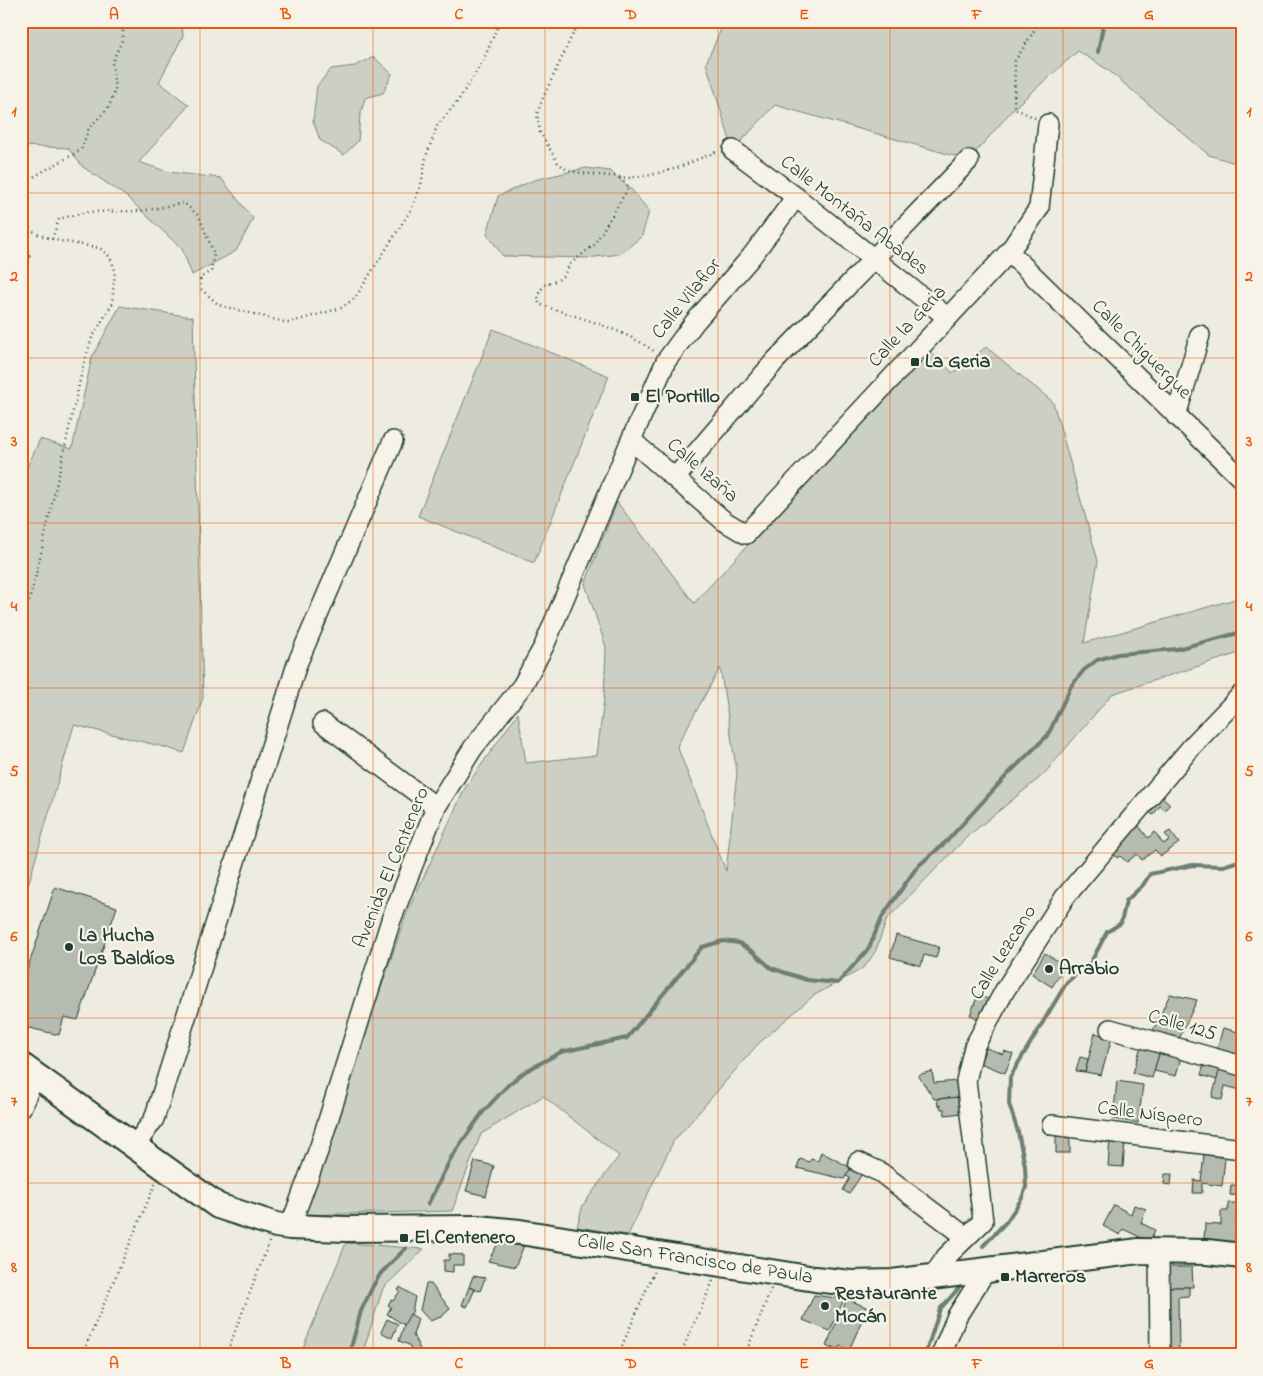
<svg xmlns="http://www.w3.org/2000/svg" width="1263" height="1376" font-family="'Indie Flower',sans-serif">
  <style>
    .green { fill: #cccfc4; stroke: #76867c; fill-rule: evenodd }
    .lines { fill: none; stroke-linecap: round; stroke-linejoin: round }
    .stream { stroke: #6c7e74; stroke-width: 4 }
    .building { fill: #b5bbb0; stroke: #1f3d34 }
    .minor-casing { stroke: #1f3d34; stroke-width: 22 }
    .major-casing { stroke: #1f3d34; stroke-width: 28 }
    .path { stroke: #1f3d34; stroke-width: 2.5; stroke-dasharray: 1 4; stroke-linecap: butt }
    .minor { stroke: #f7f3e8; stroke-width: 19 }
    .major { stroke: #f7f3e8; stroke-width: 24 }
    .grid { fill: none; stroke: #e8590c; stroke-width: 1; stroke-opacity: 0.55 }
    .poi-dot { fill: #1f3d34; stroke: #f7f3e8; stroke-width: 2 }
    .labels { text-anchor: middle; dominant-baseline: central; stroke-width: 4.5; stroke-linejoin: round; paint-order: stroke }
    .street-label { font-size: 20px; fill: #1f3d34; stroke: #f7f3e8 }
    .poi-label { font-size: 20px; font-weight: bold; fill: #1f3d34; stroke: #f7f3e8; text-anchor: start }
    .neatline { fill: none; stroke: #e8590c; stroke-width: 2 }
    .grid-label { font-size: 16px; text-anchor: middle; font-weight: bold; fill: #e8590c }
  </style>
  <rect width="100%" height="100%" fill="#eeece1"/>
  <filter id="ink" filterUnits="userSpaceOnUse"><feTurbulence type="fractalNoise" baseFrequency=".02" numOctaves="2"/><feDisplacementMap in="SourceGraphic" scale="10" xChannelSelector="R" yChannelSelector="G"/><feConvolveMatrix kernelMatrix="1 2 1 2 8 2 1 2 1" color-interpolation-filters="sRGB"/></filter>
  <g filter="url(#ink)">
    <g class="green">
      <polygon points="21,21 182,21 183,36 159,82 189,105 139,162 168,172 221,178 253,219 236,251 192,275 182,249 127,197 83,167 68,148 21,146"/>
      <polygon points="731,21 1242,21 1242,165 1209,155 1108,70 1078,51 1014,108 969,160 775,105 733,150 706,63 722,27"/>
      <polygon points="374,57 392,74 383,93 365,98 360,116 358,141 344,155 320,140 313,121 317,86 331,69 355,66"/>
      <polygon points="586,168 610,171 631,189 649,211 642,236 620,254 587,258 503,256 487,234 498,196 534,180"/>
      <polygon points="120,306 193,317 203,698 184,753 164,747 74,725 21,910 21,481 40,439 72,449 92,357"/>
      <polygon points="493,329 609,376 534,563 418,516"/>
      <path d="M986,347L1053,402L1098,561L1084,643L1242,597V652L1112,694L1043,775L969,835L887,919L876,950L867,964L860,970L813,996L758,1044L673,1142L628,1235L577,1227L583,1205L619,1156L543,1096L481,1134L452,1211L303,1215L406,915L465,788L518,713L526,763L597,755L604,699L606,647L585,584L617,502L694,603L929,351L953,373ZM720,668L737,773L726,871L677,746Z"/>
      <polygon points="346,1243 424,1249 383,1288 362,1355 300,1355"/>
    </g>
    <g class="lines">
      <g class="stream">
        <polyline points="1098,52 1104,21"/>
        <polyline points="428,1204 451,1158 483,1112 509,1084 526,1071 561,1052 627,1038 702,947 723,941 739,943 753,952 771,968 807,980 838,983 869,948 882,917 917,867 947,841 1008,774 1048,735 1071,686 1084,670 1097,660 1118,654 1177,649 1242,632"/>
        <polyline points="983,1246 1007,1221 1022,1198 1026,1187 1025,1166 1018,1132 1009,1104 1010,1077 1067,982 1091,962 1107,932 1121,923 1126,901 1143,885 1150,874 1193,865 1223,866 1242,860"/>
        <polyline points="349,1355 361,1311 373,1286 381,1273 406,1248"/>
        <polyline points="925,1355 940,1309 958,1289"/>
      </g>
    </g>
    <g class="building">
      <polygon points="21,250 30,256 21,292"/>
      <polygon points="1160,795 1170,804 1165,810 1160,806 1153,815 1147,810"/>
      <polygon points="1136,822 1148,838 1155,832 1163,844 1170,840 1165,834 1170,831 1179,843 1161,856 1155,850 1142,860 1137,854 1127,862 1120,856 1117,858 1112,851"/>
      <polygon points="55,887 117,907 78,1020 64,1017 59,1035 21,1026 23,1004 21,1003 21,988"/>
      <polygon points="896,935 939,947 936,958 924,955 921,966 890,957"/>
      <polygon points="1045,953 1065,966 1052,987 1032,974"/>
      <polygon points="1170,994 1197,1000 1179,1039 1152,1033"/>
      <polygon points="978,995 990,1000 982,1020 970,1015"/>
      <polygon points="1223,1028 1242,1033 1242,1056 1217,1049"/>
      <polygon points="1095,1033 1112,1038 1101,1075 1085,1072"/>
      <polygon points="1141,1046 1160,1051 1152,1078 1133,1073"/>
      <polygon points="986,1048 1003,1054 1004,1051 1013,1054 1005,1073 980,1063"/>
      <polygon points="1160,1051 1181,1057 1176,1076 1154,1071"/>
      <polygon points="1080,1057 1088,1059 1085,1072 1076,1071"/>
      <polygon points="1204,1064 1220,1068 1217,1080 1201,1075"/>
      <polygon points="1220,1068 1242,1074 1241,1090 1225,1086 1222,1100 1212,1097"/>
      <polygon points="932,1071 934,1083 958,1081 960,1097 934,1099 918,1075"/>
      <polygon points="1117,1081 1143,1085 1138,1123 1113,1119"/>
      <polygon points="960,1097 962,1113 945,1115 944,1109 941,1109 940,1105 938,1106 937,1099"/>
      <polygon points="1056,1131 1070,1132 1070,1153 1056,1153"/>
      <polygon points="1110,1139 1125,1141 1123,1167 1108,1166"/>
      <polygon points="821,1152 851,1168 844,1179 797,1168 800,1159 810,1162 811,1159 818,1161"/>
      <polygon points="1204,1154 1225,1158 1222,1186 1202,1183 1202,1193 1193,1193 1194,1180 1201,1181"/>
      <polygon points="475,1161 494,1166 486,1196 466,1191"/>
      <polygon points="851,1168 862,1174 849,1194 843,1190 850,1178 846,1176"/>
      <polygon points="1165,1174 1172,1174 1171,1185 1164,1184"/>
      <polygon points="1231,1185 1242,1185 1242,1196 1230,1195"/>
      <polygon points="1228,1203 1237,1203 1235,1242 1204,1240 1205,1224 1221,1225 1221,1211 1228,1211"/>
      <polygon points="1114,1205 1131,1214 1134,1205 1146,1209 1141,1223 1155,1230 1151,1239 1146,1240 1123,1229 1120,1235 1103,1226"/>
      <polygon points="500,1240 525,1243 515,1267 488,1261"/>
      <polygon points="449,1254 463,1255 463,1265 453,1265 453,1272 444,1271 444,1260 449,1260"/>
      <polygon points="1171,1259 1172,1267 1192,1267 1193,1287 1164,1287 1163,1260"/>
      <polygon points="473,1276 485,1278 480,1291 469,1287"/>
      <polygon points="426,1284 431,1284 450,1309 441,1317 430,1321 420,1310"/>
      <polygon points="400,1287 415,1297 412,1312 404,1325 387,1314 391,1307 388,1305 391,1300 393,1301 400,1291 398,1290"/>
      <polygon points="469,1287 475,1289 467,1307 462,1305"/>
      <polygon points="1164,1287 1189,1287 1189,1296 1178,1297 1179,1351 1187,1351 1187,1355 1165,1355"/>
      <polygon points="814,1295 844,1299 830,1331 803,1320"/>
      <polygon points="847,1299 866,1307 860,1320 862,1321 849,1350 840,1346 838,1349 833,1347 832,1349 826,1346"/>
      <polygon points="410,1314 418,1319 413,1335 423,1355 414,1355 409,1345 399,1341 404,1325"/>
      <polygon points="387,1319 398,1324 392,1338 381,1332"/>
    </g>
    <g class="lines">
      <g class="minor-casing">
        <g id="minor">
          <polyline points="733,150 796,197 947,317"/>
          <polyline points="1009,252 1242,479"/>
          <polyline points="1176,416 1200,335"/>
          <polyline points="631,440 724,521 746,534 1009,252 1039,208 1048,124"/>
          <polyline points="675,478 775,361 969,160"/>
          <polyline points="323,723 436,807"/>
          <polyline points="1110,1029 1242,1066"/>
          <polyline points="21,1108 35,1076"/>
          <polyline points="1052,1125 1242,1149"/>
          <polyline points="134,1147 154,1119 297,664 393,441"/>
          <polyline points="858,1162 880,1172 966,1237"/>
          <polyline points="290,1227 320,1146 391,920 436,807 473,748 522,686 544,646 631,440 666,361 694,323 751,257 796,197"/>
          <polyline points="1159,1251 1160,1355"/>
          <polyline points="932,1278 946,1257 983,1221 966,1081 974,1047 1005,990 1065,897 1194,744 1242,694"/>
          <polyline points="941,1355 957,1316 985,1272"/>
        </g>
      </g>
      <g class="major-casing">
        <polyline id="major" points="21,1065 218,1206 276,1225 290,1227 346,1229 478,1228 520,1232 815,1279 851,1283 892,1282 1139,1251 1207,1252 1242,1256"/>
      </g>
      <g class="path">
        <polyline points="579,21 542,100 537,114 540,132 558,163 567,170 581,173 628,178 651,175 677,168 718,151"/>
        <polyline points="1035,118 1014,108 1015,61 1037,26 1036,21"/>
        <path d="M620,178L629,187L594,245L570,264L564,275L558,280L544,285L538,295L539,304C578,318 621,327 655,352"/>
        <polyline points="21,184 81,150 89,128 109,107 115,89 112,63 123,38 123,21"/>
        <polyline points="21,223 37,234 55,240 100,248 110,257 115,270 112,304 92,338 83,367 36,575 21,631"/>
        <polyline points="52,239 59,219 86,212 141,211 184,203 199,216 214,254 211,271 200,278 201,289 219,305 288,323 341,308 355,298 412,208 421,185 426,157 437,126 458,101 483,61 500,21"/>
        <polyline points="82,1355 156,1182"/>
        <polyline points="226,1355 270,1240"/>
        <polyline points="618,1355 654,1272"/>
        <polyline points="680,1355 713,1281"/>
        <polyline points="745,1355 771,1289"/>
      </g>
      <use href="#minor" class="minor"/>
      <use href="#major" class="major"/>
    </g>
  </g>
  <path class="grid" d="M200,21V1355M373,21V1355M545,21V1355M718,21V1355M890,21V1355M1063,21V1355M21,193H1242M21,358H1242M21,523H1242M21,688H1242M21,853H1242M21,1018H1242M21,1183H1242"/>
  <g class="poi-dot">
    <rect x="910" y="357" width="10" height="10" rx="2.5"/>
    <rect x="630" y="392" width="10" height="10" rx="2.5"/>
    <circle cx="69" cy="947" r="5"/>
    <circle cx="1049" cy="969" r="5"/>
    <rect x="399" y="1233" width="10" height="10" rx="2.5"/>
    <rect x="1000" y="1272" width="10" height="10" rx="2.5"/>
    <circle cx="825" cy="1306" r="5"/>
  </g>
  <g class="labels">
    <g class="street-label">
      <text transform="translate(854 216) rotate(38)">Calle Montaña Abades</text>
      <text transform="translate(687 299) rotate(-51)">Calle Vilaflor</text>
      <text transform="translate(908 327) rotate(-47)">Calle la Geria</text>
      <text transform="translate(1141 350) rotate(45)">Calle Chiguergue</text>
      <text transform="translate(702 471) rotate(41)">Calle Izaña</text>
      <text transform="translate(392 868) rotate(-68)">Avenida El Centenero</text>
      <text transform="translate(1004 953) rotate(-58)">Calle Lezcano</text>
      <text transform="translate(1182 1026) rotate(16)">Calle 125</text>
      <text transform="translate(1150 1115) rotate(7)">Calle Níspero</text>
      <text transform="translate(695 1260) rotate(9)">Calle San Francisco de Paula</text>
    </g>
    <g class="poi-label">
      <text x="925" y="362">La Geria</text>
      <text x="645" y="397">El Portillo</text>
      <text x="79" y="936">La Hucha<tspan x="79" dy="23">Los Baldíos</tspan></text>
      <text x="1059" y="969">Arrabio</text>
      <text x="414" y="1238">El Centenero</text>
      <text x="1015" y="1277">Marreros</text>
      <text x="835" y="1294">Restaurante<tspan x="835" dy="23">Mocán</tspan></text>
    </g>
  </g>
  <rect width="1263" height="1376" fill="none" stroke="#f7f3e8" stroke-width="55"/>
  <rect x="28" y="28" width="1208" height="1320" class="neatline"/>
  <g class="grid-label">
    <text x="114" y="19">A</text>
    <text x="286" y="19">B</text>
    <text x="459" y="19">C</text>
    <text x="631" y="19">D</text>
    <text x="804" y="19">E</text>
    <text x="977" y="19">F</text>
    <text x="1149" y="19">G</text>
    <text x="14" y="116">1</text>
    <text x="1249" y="116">1</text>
    <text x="14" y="281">2</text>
    <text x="1249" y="281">2</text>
    <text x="14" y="446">3</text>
    <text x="1249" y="446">3</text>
    <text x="14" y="611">4</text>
    <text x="1249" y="611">4</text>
    <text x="14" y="776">5</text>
    <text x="1249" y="776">5</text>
    <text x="14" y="941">6</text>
    <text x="1249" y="941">6</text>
    <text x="14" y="1106">7</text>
    <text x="1249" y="1106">7</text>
    <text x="14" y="1272">8</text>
    <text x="1249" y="1272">8</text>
    <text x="114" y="1368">A</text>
    <text x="286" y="1368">B</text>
    <text x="459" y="1368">C</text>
    <text x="631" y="1368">D</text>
    <text x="804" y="1368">E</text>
    <text x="977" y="1368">F</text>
    <text x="1149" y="1368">G</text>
  </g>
</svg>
